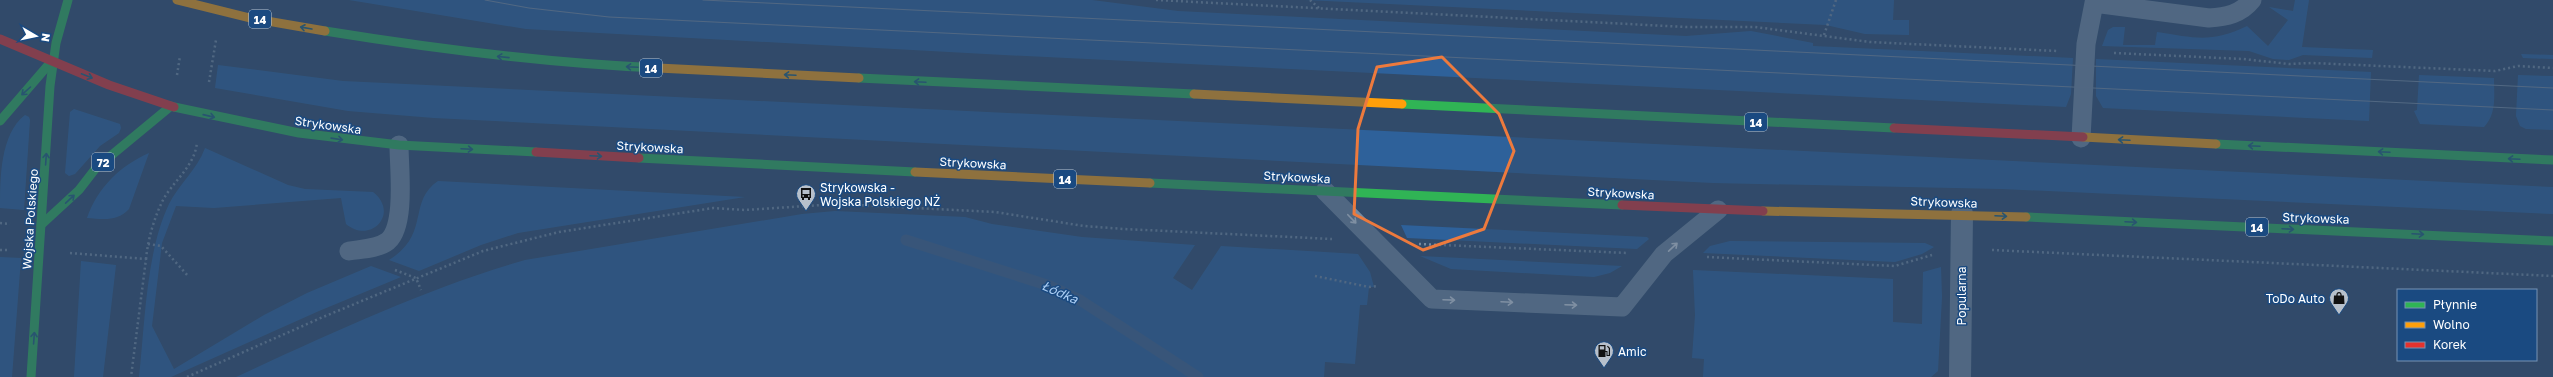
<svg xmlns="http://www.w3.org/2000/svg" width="2553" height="377" font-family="'Golos Text',sans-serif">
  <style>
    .green { fill: #2e619a }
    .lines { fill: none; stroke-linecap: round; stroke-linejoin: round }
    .stream { stroke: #40638c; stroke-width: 11 }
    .path { stroke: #778ba0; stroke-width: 2.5; stroke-dasharray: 2 3; stroke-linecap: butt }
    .lane { stroke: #778ba0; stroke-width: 19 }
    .street { stroke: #778ba0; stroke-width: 22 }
    .fast { stroke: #30b455; stroke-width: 9 }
    .slow { stroke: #ff9f0a; stroke-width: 9 }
    .jam { stroke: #e5322d; stroke-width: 9 }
    .tram { stroke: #798ba0; stroke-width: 1 }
    .oneway { stroke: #1e5f78 }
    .oneway2 { stroke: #dde2e7 }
    .marked { fill: none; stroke: #ed7a3d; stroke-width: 3; stroke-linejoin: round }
    .labels { text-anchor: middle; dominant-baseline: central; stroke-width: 3; stroke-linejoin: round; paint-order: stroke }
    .shield { fill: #1a4a81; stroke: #bac9d9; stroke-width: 1 }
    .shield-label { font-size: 11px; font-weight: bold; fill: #fff }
    .street-label { font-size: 12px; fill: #fff; stroke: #1a4a81 }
    .poi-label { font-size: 12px; fill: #fff; stroke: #1a4a81; text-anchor: start }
    .water-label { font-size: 13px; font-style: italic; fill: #a9ccf2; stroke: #1a4a81 }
  </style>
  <rect width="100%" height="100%" fill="#314b6a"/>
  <g class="green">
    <polygon points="349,0 1092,0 1178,11 1686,36 1751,31 1813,43 1813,46 2073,58 2071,94 2066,107 1004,55 526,29"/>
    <polygon points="1305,0 1894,0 1893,20 1909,20 1909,35 1865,34 1826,25"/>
    <path d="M2295,0H2309L2302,47L2373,50L2372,58L2303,55L2289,60L2273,59L2249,51L2102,46L2108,30L2113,27H2125L2123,45H2155L2157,32C2195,38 2212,43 2247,26L2268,46L2288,20L2269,7L2293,11Z"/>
    <polygon points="2521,54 2553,55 2553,59 2523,58"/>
    <polygon points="2096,59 2371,72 2369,121 2103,108 2096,96"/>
    <polygon points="218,65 343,81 2553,187 2553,214 2002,189 1713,183 434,118 348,111 215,88"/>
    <path d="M2419,75L2494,78C2494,95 2497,114 2484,127L2420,124L2414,111L2417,110Z"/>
    <polygon points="2518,75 2553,76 2553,130 2526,129 2520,126 2516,116"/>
    <polygon points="74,109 120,124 121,128 119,133 100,146 75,174 69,176 65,173 70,112"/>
    <path d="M25,115L29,117L30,120L24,210L0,208C0,179 0,134 25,115Z"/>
    <path d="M205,148L288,185L305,189L373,192C400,213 371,245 346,224L341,198L214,208L176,206L162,243L152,326L174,369L264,315L307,293L371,266L401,277L319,311L171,377H139C145,323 146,252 169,204C179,184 197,170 205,148Z"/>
    <path d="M149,153L129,209C117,222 103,219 87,218C98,187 120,166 149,153Z"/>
    <path d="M438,181L745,197L518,233L481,245L419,271L389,260C431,234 407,202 438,181Z"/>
    <path d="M835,211L965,217L992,224L1082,237L1195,245L1173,278L1192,290L1221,246L1358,254L1370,272L1374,287H1369L1367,305H1360L1355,364L1325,362L1324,377H236C329,334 427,288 525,260L802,214Z"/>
    <polygon points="1401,225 1647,237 1649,239 1637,249 1407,238"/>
    <polygon points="1730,241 1925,243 1934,247 1922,254 1895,262 1703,253 1710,246"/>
    <polygon points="1420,256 1622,266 1610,273 1594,277 1451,269"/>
    <polygon points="0,257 21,258 12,377 0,377"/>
    <polygon points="81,261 116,265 103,377 74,377"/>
    <polygon points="1941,267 1942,297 1938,371 1931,377 1703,377 1704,359 1692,358 1695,315 1693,270 1893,279 1893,322 1922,324 1923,272"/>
  </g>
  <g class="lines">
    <polyline class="stream" points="906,240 1050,286 1080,300 1198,377"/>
    <g class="path">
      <polyline points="1156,0 1687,27 1755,27 1870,42 2057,51"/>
      <polyline points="1310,0 1320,9"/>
      <polyline points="1824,35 1836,0"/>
      <polyline points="2114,53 2243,59 2289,64 2312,63 2495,71 2518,66 2553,68"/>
      <polyline points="177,75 180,56"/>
      <polyline points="209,82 216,40"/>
      <polyline points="0,223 10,224"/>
      <polyline points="148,244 161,246 189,277"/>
      <polyline points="1419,244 1628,253"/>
      <polyline points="0,250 9,250"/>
      <polyline points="1992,250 2553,276"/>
      <polyline points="70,253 146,259 131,377"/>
      <polyline points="1707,257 1895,266 1932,255"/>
      <path d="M146,259C148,239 154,218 163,200C174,180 195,166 197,142"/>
      <polyline points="395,270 416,278 421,290"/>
      <polyline points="1315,276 1369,287 1377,286"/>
      <polyline points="187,377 323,317 483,251 559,232 713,208 745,210 837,204 995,212 1084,226 1124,229 1332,239"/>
    </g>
    <g class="lane">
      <path d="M2081,138L2086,44L2094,3L2209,18C2226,17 2241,14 2252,0"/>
      <polyline points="1325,191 1432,299 1622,307 1664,254 1718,210"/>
      <path d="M349,251C361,249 378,249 388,241C406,225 399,168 399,145"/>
    </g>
    <polyline class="street" points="1960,377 1962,214"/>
    <g class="fast">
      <path d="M325,31C436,49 546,63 658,68"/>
      <polyline points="859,78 1194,94"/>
      <polyline points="1402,104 1894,128"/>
      <polyline points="174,107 299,133 399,145 536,152"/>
      <polyline points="0,121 50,63"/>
      <polyline points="2216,144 2553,160"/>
      <polyline points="639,158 915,172"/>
      <polyline points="1150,183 1622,205"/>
      <polyline points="2026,217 2553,241"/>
      <polyline points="41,225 79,190 96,168 171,106"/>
      <polyline points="31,377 50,86 56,43 68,0"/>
    </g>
    <g class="slow">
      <polyline points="177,0 250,18 325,31"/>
      <polyline points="658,68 859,78"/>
      <polyline points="1194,94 1402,104"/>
      <polyline points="2083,137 2216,144"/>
      <polyline points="915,172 1150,183"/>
      <polyline points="1763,211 2026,217"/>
    </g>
    <g class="jam">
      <polyline points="0,39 109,85 174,107"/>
      <polyline points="1894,128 2083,137"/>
      <polyline points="536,152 639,158"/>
      <polyline points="1622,205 1763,211"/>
    </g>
    <g class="tram">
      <polyline points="485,0 529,8 609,17 2553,110"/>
      <polyline points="703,0 2553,88"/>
    </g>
  </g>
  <defs><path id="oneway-shaft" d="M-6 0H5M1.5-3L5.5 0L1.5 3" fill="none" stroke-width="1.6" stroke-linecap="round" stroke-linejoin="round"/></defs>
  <g class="oneway">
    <use href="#oneway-shaft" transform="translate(306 28) rotate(-170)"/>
    <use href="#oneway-shaft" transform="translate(503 57) rotate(-174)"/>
    <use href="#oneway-shaft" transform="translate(632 67) rotate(-177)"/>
    <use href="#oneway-shaft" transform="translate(790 75) rotate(-177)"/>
    <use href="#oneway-shaft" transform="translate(87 76) rotate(21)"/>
    <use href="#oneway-shaft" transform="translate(920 82) rotate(-177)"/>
    <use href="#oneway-shaft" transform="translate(26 91) rotate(138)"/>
    <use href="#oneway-shaft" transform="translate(209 116) rotate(13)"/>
    <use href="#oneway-shaft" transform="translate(337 139) rotate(8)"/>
    <use href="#oneway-shaft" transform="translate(2124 140) rotate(-177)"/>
    <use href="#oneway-shaft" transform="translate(2254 146) rotate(-177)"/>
    <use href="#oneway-shaft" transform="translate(467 149) rotate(3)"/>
    <use href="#oneway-shaft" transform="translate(2384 152) rotate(-177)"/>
    <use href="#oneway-shaft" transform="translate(596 156) rotate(3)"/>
    <use href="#oneway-shaft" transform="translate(46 159) rotate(-86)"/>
    <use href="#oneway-shaft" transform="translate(2514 159) rotate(-177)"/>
    <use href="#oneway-shaft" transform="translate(70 199) rotate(-43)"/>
    <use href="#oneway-shaft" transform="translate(2001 216) rotate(3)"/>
    <use href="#oneway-shaft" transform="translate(2131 222) rotate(3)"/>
    <use href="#oneway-shaft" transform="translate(2288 229) rotate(3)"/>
    <use href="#oneway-shaft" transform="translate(2418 234) rotate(3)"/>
    <use href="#oneway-shaft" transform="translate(34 338) rotate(-86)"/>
  </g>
  <g class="oneway2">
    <use href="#oneway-shaft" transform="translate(1352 219) rotate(46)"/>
    <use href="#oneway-shaft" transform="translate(1673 247) rotate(-43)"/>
    <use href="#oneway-shaft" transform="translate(1449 300) rotate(2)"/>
    <use href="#oneway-shaft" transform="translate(1507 302) rotate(3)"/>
    <use href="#oneway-shaft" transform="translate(1571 305) rotate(2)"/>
  </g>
  <path d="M0 0H2553V377H0ZM1442,57L1499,114L1514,151L1484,229L1423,250L1354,214L1358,129L1377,67Z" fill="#314b6a" fill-opacity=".55" fill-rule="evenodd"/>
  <path class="marked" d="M1442,57L1499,114L1514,151L1484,229L1423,250L1354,214L1358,129L1377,67Z"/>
  <defs>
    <g id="bus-pin" transform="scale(1)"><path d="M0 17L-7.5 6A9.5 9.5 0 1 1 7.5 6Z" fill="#b7c0cb" stroke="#1a4a81"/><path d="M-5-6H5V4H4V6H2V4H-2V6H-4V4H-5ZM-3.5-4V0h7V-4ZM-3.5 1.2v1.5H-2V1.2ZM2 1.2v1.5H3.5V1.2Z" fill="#111"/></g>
    <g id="shop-pin" transform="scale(1)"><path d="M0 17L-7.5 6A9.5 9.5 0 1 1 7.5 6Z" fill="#b7c0cb" stroke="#1a4a81"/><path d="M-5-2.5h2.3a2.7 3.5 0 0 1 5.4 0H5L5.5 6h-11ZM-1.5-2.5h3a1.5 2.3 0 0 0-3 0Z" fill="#111"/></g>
    <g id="fuel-pin" transform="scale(1)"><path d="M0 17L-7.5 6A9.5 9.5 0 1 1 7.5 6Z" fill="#b7c0cb" stroke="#1a4a81"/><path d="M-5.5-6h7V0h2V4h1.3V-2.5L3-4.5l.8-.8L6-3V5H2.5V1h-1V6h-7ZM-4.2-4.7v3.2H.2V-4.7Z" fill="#111"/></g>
  </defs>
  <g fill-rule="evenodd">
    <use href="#bus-pin" x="806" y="194"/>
    <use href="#shop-pin" x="2339" y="298"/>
    <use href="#fuel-pin" x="1604" y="351"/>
  </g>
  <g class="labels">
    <g class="shield">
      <rect x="249" y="10" width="22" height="18" rx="3"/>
      <rect x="640" y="59" width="22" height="18" rx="3"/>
      <rect x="1745" y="113" width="22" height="18" rx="3"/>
      <rect x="92" y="153" width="22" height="18" rx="3"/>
      <rect x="1054" y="170" width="22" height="18" rx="3"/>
      <rect x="2246" y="218" width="22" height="18" rx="3"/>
    </g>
    <g class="shield-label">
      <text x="260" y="19">14</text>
      <text x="651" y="68">14</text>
      <text x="1756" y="122">14</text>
      <text x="103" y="162">72</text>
      <text x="1065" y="179">14</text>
      <text x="2257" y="227">14</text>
    </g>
    <g class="street-label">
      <text transform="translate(328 125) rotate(8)">Strykowska</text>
      <text transform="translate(650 147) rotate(3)">Strykowska</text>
      <text transform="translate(973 163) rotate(3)">Strykowska</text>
      <text transform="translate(1297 177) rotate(3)">Strykowska</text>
      <text transform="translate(1621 193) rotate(3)">Strykowska</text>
      <text transform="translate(1944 202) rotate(2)">Strykowska</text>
      <text transform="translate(2316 218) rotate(2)">Strykowska</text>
      <text transform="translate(30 219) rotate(-86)">Wojska Polskiego</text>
      <text transform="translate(1961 296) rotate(-90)">Popularna</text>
    </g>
    <g class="poi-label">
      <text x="820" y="187">Strykowska -<tspan x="820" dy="14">Wojska Polskiego NŻ</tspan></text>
      <text x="2325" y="298" text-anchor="end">ToDo Auto</text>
      <text x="1618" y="351">Amic</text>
    </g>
    <g class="water-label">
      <text transform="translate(1060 292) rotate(24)">Łódka</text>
    </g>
  </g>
  <rect x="2397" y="289" width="140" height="72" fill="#1a4a81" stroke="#7692b3"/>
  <rect x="2405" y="302" width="20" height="6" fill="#30b455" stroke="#7692b3"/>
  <text x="2433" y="309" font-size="12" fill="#ffffff">Płynnie</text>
  <rect x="2405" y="322" width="20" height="6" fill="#ff9f0a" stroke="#7692b3"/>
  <text x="2433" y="329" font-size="12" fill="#ffffff">Wolno</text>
  <rect x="2405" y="342" width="20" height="6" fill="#e5322d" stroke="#7692b3"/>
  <text x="2433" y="349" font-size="12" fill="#ffffff">Korek</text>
  <g transform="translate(36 36) rotate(99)" stroke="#1a4a81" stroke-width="3" paint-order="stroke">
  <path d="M0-3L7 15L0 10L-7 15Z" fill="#ffffff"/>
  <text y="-6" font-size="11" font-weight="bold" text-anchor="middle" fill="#ffffff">N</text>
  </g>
</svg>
